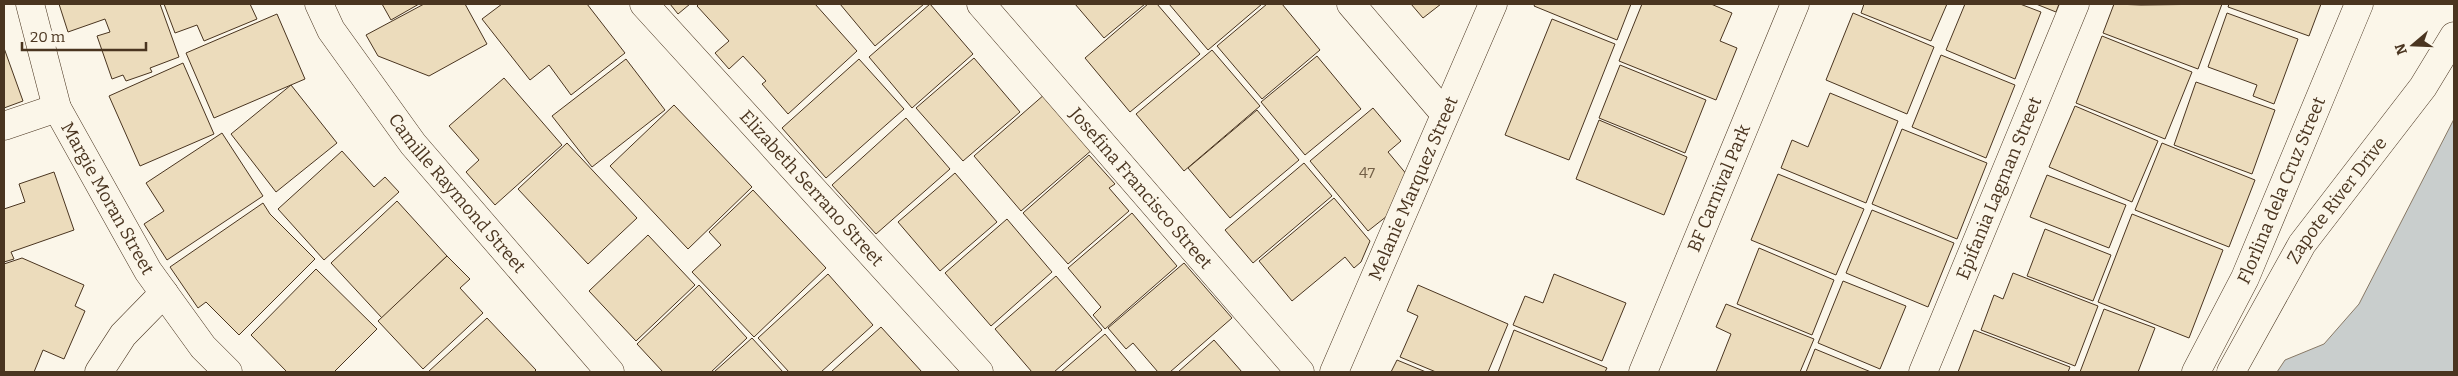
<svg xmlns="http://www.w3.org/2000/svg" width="2458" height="376" font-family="Bitter,serif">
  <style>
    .water { fill: #c9cecd; stroke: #887966 }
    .building { fill: #ecdcbc; stroke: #4a3520 }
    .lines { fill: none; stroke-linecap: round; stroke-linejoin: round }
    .street-casing { stroke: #4a3520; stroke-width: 29 }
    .secondary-casing { stroke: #4a3520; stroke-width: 29 }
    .street { stroke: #fbf6e9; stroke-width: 28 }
    .secondary { stroke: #fbf6e9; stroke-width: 28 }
    .labels { text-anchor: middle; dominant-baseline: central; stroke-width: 4; stroke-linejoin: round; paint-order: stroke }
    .number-label { font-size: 15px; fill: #725f47 }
    .street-label { font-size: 18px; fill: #4a3520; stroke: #fbf6e9 }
  </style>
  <rect width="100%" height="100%" fill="#fbf6e9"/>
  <polygon class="water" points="2454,119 2454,372 2277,372 2285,360 2324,344 2359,304"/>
  <g class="building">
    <polygon points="59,4 160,4 179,57 150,68 152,72 126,81 123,75 112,79 97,36 110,32 105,19 68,32"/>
    <polygon points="164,4 250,4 257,19 204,41 197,25 175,33"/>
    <polygon points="382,4 419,4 391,20"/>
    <polygon points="424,4 465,4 487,44 429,76 378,56 366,35"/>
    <polygon points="502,4 587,4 625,53 571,95 549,65 530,80 482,19"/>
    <polygon points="670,4 690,4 678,14"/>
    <polygon points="699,4 815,4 857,51 788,114 762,84 766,81 743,56 729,69 715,53 729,41 697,6"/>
    <polygon points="840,4 924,4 875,46"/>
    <polygon points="930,4 973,54 912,108 869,57"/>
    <polygon points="1075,4 1145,4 1104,38"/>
    <polygon points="1148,4 1157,4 1200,54 1130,112 1085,58"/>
    <polygon points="1169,4 1262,4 1208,50"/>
    <polygon points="1267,4 1282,4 1320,50 1262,99 1217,46"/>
    <polygon points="1411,4 1441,4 1423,18"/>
    <polygon points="1535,4 1631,4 1617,40 1534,6"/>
    <polygon points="1642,4 1711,4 1732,13 1720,41 1737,48 1716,100 1619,61"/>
    <polygon points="1864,4 1947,4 1931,41 1861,13"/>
    <polygon points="1965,4 2020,4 2041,12 2015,79 1946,50"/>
    <polygon points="2036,4 2059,4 2056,12"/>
    <polygon points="2114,4 2141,5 2222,4 2198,69 2103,33"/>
    <polygon points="2229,4 2321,4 2309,36 2228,7"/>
    <polygon points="1853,13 1934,47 1907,114 1826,80"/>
    <polygon points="2227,13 2298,39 2274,104 2253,96 2257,85 2208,67"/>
    <polygon points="277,14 305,79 214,118 186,53"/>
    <polygon points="1552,19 1615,44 1569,160 1505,135"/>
    <polygon points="2102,36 2192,72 2165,139 2076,103"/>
    <polygon points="4,48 23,101 4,108"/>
    <polygon points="1212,50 1260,106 1184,171 1136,114"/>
    <polygon points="1941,55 2015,85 1986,158 1912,127"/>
    <polygon points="1317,56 1361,109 1305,155 1261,102"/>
    <polygon points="974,58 1020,112 963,161 916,108"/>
    <polygon points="626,59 665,110 592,167 552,116"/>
    <polygon points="859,59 904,109 826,178 782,128"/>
    <polygon points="183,63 214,134 140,166 109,96"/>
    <polygon points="1620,65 1706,100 1685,153 1599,118"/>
    <polygon points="504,78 562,145 495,205 466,172 479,160 449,126"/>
    <polygon points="2196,82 2275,110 2252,174 2174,145"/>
    <polygon points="291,85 337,143 276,192 231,134"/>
    <polygon points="1830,93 1898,121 1866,203 1781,168 1792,140 1808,147"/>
    <polygon points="1045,94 1093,149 1021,211 974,156"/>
    <polygon points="674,105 752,187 688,249 610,166"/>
    <polygon points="2075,106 2158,141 2132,202 2049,167"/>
    <polygon points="1373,108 1401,141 1388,152 1408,176 1387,216 1368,231 1310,161"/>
    <polygon points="1257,110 1299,160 1230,218 1188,168"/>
    <polygon points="906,118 950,169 876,234 832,185"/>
    <polygon points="1599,120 1687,157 1664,215 1576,179"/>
    <polygon points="1902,129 1987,163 1957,239 1872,204"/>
    <polygon points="222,133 263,196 167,260 144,224 164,211 146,183"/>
    <polygon points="567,143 637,218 588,264 518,189"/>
    <polygon points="2162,143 2255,180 2229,247 2135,210"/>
    <polygon points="342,151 374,187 385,177 399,192 324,260 278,209"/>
    <polygon points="1089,155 1115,184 1109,188 1129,211 1068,264 1023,213"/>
    <polygon points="1304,163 1332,196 1253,263 1225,230"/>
    <polygon points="54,172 74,230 11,252 14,259 4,262 4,209 25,202 19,184"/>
    <polygon points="955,173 997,222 940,271 898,222"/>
    <polygon points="1778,174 1864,209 1836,275 1751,240"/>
    <polygon points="2047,175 2126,205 2109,248 2030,217"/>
    <polygon points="753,190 826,268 754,337 692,272 721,245 709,232"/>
    <polygon points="1334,198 1370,241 1361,262 1354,268 1345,257 1292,301 1259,261"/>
    <polygon points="397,201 447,256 382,318 331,263"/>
    <polygon points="263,203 270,214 315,259 239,335 206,302 198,308 170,267"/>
    <polygon points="1872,210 1954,243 1928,307 1846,273"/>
    <polygon points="1132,213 1177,266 1105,329 1093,315 1101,307 1068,268"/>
    <polygon points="2132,214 2223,250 2189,338 2098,302"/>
    <polygon points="1007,219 1052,272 991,326 945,273"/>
    <polygon points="2045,229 2111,255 2093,301 2027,276"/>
    <polygon points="648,235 695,285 636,341 589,291"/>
    <polygon points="1759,248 1834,280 1812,335 1737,304"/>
    <polygon points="447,256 470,279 460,288 483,313 423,369 378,321"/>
    <polygon points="22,258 84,285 75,306 85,311 64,359 43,350 34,372 4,372 4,264"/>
    <polygon points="1184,263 1232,318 1170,372 1158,372 1133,343 1126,349 1108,328"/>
    <polygon points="316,269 377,329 334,372 287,372 251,335"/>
    <polygon points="2013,273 2098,306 2075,366 1981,330 1994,295 2003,299"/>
    <polygon points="828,274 873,325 821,372 789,372 758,338"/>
    <polygon points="1554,274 1626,303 1602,361 1513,325 1525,296 1543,303"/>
    <polygon points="1056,276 1102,330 1054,372 1032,372 995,329"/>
    <polygon points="1843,281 1906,306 1880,369 1818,343"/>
    <polygon points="699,285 747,338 711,372 663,372 637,344"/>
    <polygon points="1418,285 1508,324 1488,372 1436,372 1400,357 1418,316 1407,311"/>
    <polygon points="1726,304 1814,339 1800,372 1716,372 1731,334 1716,327"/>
    <polygon points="2104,309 2155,328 2138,372 2080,372"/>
    <polygon points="487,318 536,370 534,372 428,372"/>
    <polygon points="881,327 922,372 831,372"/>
    <polygon points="1514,330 1607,368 1605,372 1498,372"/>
    <polygon points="1974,330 2070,367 2068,372 1958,372"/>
    <polygon points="1105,334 1137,372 1061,372"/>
    <polygon points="752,338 783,372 714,372"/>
    <polygon points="1214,340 1242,372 1178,372"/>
    <polygon points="1815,349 1871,372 1806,372"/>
    <polygon points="1397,360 1426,372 1391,372"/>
  </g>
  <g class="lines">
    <g class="street-casing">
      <g id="street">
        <path id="s1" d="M30,4L57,108L148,271L203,347L228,372"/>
        <path id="s2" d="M319,4L331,30L413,144L610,372"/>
        <path id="s3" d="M644,4L979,372"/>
        <path id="s4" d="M981,4L1300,372"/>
        <polyline points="1351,4 1444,113"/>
        <polyline points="4,126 57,108"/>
        <polyline points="99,372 123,335 164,293"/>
        <path id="s5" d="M1334,372L1493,4"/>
        <path id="s6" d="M1923,372L2075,4"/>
        <path id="s7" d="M2196,372L2245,278L2359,4"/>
      </g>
    </g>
    <g class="secondary-casing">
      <g id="secondary">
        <path id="s8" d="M1643,372L1795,4"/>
        <path id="s9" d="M2231,372L2302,244L2423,87L2454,36"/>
      </g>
    </g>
    <use href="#street" class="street"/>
    <use href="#secondary" class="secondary"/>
  </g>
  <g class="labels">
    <g class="number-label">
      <text x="1367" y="173">47</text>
    </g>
    <g class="street-label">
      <text stroke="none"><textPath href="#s3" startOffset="249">Elizabeth Serrano Street</textPath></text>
      <text stroke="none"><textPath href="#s4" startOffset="244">Josefina Francisco Street</textPath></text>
      <text stroke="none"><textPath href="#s5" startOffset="200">Melanie Marquez Street</textPath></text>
      <text stroke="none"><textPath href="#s8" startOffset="199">BF Carnival Park</textPath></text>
      <text stroke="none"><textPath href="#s6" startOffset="199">Epifania Lagman Street</textPath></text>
      <text stroke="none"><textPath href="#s7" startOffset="201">Florlina dela Cruz Street</textPath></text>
      <text stroke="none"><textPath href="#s2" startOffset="235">Camille Raymond Street</textPath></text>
      <text stroke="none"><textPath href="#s1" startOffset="211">Margie Moran Street</textPath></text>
      <text stroke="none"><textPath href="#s9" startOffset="202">Zapote River Drive</textPath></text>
    </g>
  </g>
  <rect width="2458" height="376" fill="none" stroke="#4a3520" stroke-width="10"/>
  <g transform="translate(2413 45) rotate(251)" stroke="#fbf6e9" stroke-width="4" paint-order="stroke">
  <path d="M0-4L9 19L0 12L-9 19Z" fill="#4a3520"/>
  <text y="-8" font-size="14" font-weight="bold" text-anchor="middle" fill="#4a3520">N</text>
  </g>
  <path d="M22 42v8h124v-8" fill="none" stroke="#4a3520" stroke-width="2.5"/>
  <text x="30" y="42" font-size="15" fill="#4a3520" stroke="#fbf6e9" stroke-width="4" paint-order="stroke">20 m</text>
</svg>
